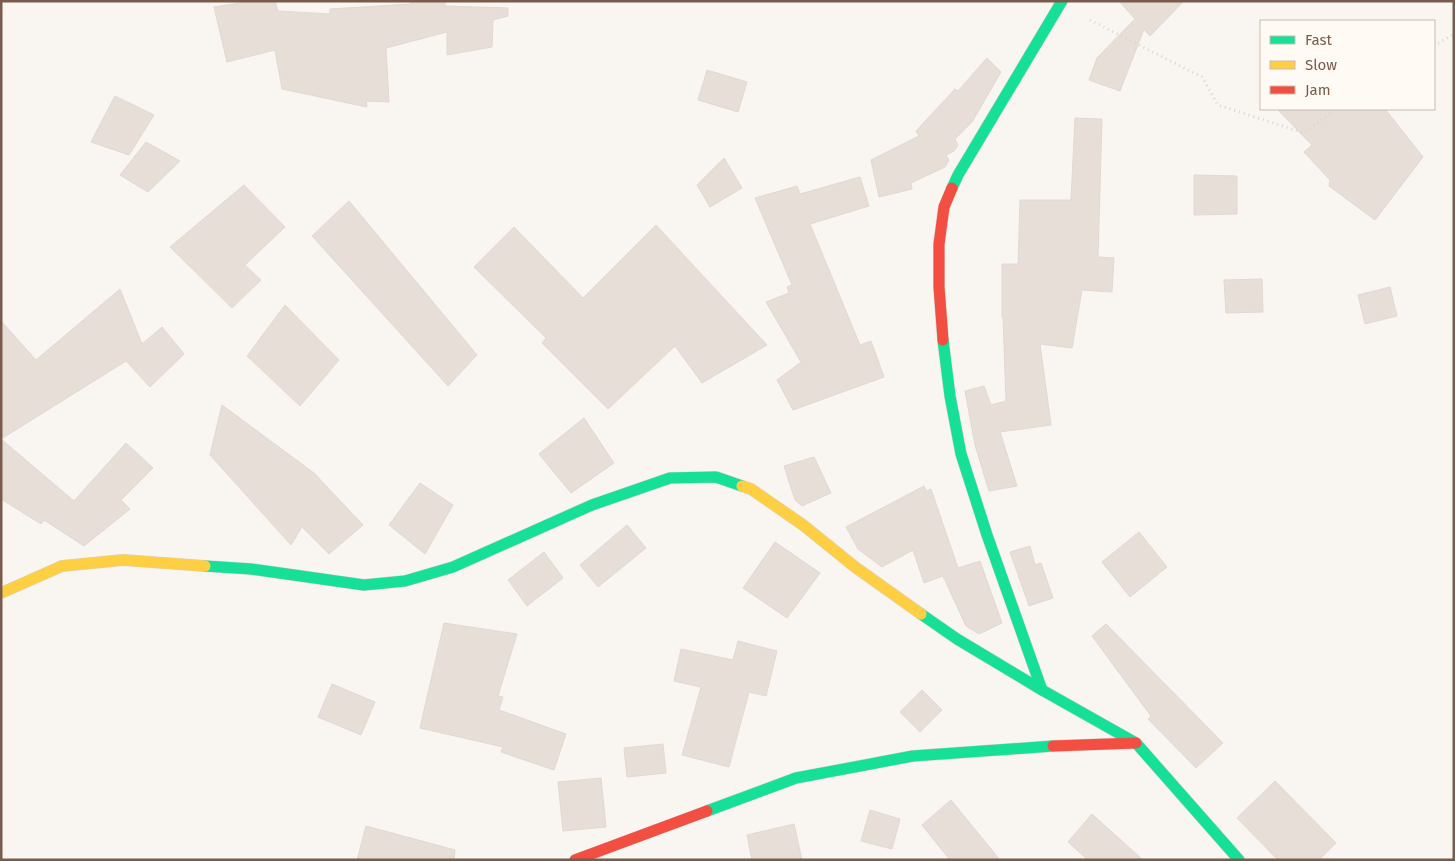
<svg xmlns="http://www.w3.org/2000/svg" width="1455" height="861" font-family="'Fira Sans',sans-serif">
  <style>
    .building { fill: #e6ded7; stroke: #e2d8d2 }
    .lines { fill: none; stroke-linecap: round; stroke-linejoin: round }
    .fast-casing { stroke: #d9d2cb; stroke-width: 12 }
    .slow-casing { stroke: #d9d2cb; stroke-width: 12 }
    .jam-casing { stroke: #d9d2cb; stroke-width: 12 }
    .path { stroke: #dcd5d0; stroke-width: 3; stroke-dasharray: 1 4; stroke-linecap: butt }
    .fast { stroke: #16e098; stroke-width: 11 }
    .slow { stroke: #ffcf43; stroke-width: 11 }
    .jam { stroke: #f24e42; stroke-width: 11 }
  </style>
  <rect width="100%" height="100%" fill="#f9f5f0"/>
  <g class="building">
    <polygon points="253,1 275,1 278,11 330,14 330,9 411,4 411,1 445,1 445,6 508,8 508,16 493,20 492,47 447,55 447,32 386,48 389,102 366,101 367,107 282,89 275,50 227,62 214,7"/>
    <polygon points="1119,1 1184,1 1150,36 1144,29 1120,91 1089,80 1097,58 1135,19"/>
    <polygon points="987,58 1001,72 972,122 955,139 958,145 954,151 946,155 949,160 945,167 911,183 912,189 879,197 871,160 919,136 916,131 955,89 958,91"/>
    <polygon points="707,70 747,82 738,112 698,100"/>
    <polygon points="115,96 154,115 129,155 91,142"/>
    <polygon points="1277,109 1385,109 1423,157 1375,220 1329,186 1330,180 1304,152 1312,145"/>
    <polygon points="1075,118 1102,119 1098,257 1114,258 1112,292 1082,290 1072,348 1040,344 1051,425 1000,432 1017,486 989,491 975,445 965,391 984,386 991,405 1006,401 1003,317 1002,317 1002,264 1018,264 1020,200 1071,200"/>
    <polygon points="146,142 180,161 148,192 120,175"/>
    <polygon points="724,158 742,188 710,207 697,185"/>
    <polygon points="1194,175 1237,176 1237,214 1194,215"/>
    <polygon points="860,177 869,206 810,224 860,345 871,341 884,377 793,410 777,380 801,362 766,302 789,293 787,287 792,285 755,198 797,186 800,194"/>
    <polygon points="244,185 285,227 245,265 261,280 232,308 170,247"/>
    <polygon points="349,201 477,355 448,386 312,236"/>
    <polygon points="656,225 767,345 702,383 675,346 608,409 542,343 546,338 474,267 514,227 583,298"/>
    <polygon points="1262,279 1263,312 1226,313 1224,280"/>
    <polygon points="1390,287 1397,316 1365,324 1358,295"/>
    <polygon points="120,289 142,344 162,327 184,354 150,387 126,361 1,439 1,321 36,360"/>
    <polygon points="285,305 339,360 300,406 247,356"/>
    <polygon points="222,405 314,473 363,525 329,554 302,527 291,545 210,455"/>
    <polygon points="584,418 614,463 571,493 539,454"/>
    <polygon points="1,439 74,501 126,443 153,468 121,500 130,509 84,546 44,520 41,524 1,499"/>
    <polygon points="814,457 831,493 802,506 795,500 784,466"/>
    <polygon points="420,483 453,505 425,554 389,525"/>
    <polygon points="924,486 926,491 931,489 958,568 980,561 1002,623 979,634 966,626 943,576 924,583 913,550 882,567 858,549 846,527"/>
    <polygon points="627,525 646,548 598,587 580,565"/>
    <polygon points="1139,532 1167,567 1130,597 1102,562"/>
    <polygon points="775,542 820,573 787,618 743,588"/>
    <polygon points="1030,546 1035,565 1041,563 1053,598 1029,606 1010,552"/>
    <polygon points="544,552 563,578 527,606 508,580"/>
    <polygon points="444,623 517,634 498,696 503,697 499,710 566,734 554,770 501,752 503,747 420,728"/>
    <polygon points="1106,624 1223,743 1196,768 1148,719 1151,716 1092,636"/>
    <polygon points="738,641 777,651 766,696 749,692 729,767 682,755 701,687 674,681 681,649 733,660"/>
    <polygon points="332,684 375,702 361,735 318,717"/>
    <polygon points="922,690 942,710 920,732 900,712"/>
    <polygon points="663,744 666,773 627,777 624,748"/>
    <polygon points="601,778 606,827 563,831 558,782"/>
    <polygon points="1275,781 1336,843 1319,860 1278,860 1237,818"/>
    <polygon points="951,800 1000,860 950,860 922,825"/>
    <polygon points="870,810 900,819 892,849 861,841"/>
    <polygon points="1092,814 1143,860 1088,860 1068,842"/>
    <polygon points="794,824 802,860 752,860 747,835"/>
    <polygon points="366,826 455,850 454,860 357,860"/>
  </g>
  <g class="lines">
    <g class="fast-casing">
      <g id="fast">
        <polyline points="952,188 958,175 1062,1"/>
        <polyline points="943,340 950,396 961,454 987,535 1042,690"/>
        <polyline points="205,566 251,569 364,585 405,581 453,567 592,505 670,478 716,477 742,486"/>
        <polyline points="921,614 957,639 1042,690 1136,743 1239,860"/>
        <polyline points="707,811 796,778 913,756 1053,746"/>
      </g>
    </g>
    <g class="slow-casing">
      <g id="slow">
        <polyline points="742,486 751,489 803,525 855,567 921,614"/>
        <polyline points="1,593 62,566 123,560 205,566"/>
      </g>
    </g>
    <g class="jam-casing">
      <g id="jam">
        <polyline points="943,340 939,287 939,244 944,207 952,188"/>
        <polyline points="1053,746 1136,743"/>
        <polyline points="575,860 707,811"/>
      </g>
    </g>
    <g class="path">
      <polyline points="1090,20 1202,77 1218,105 1304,133 1336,109"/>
      <polyline points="1434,46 1454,34"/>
    </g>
    <use href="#fast" class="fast"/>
    <use href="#slow" class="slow"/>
    <use href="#jam" class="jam"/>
  </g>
  <rect width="1455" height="861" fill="none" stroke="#7a5c4d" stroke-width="5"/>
  <rect x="1260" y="20" width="175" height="90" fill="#fffaf3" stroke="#cabbb1"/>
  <rect x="1270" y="36" width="25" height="8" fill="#16e098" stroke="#cabbb1"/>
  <text x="1305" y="45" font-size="15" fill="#7a5c4d">Fast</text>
  <rect x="1270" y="61" width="25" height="8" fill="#ffcf43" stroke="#cabbb1"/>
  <text x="1305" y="70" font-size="15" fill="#7a5c4d">Slow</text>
  <rect x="1270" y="86" width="25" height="8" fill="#f24e42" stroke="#cabbb1"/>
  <text x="1305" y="95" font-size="15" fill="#7a5c4d">Jam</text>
</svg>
